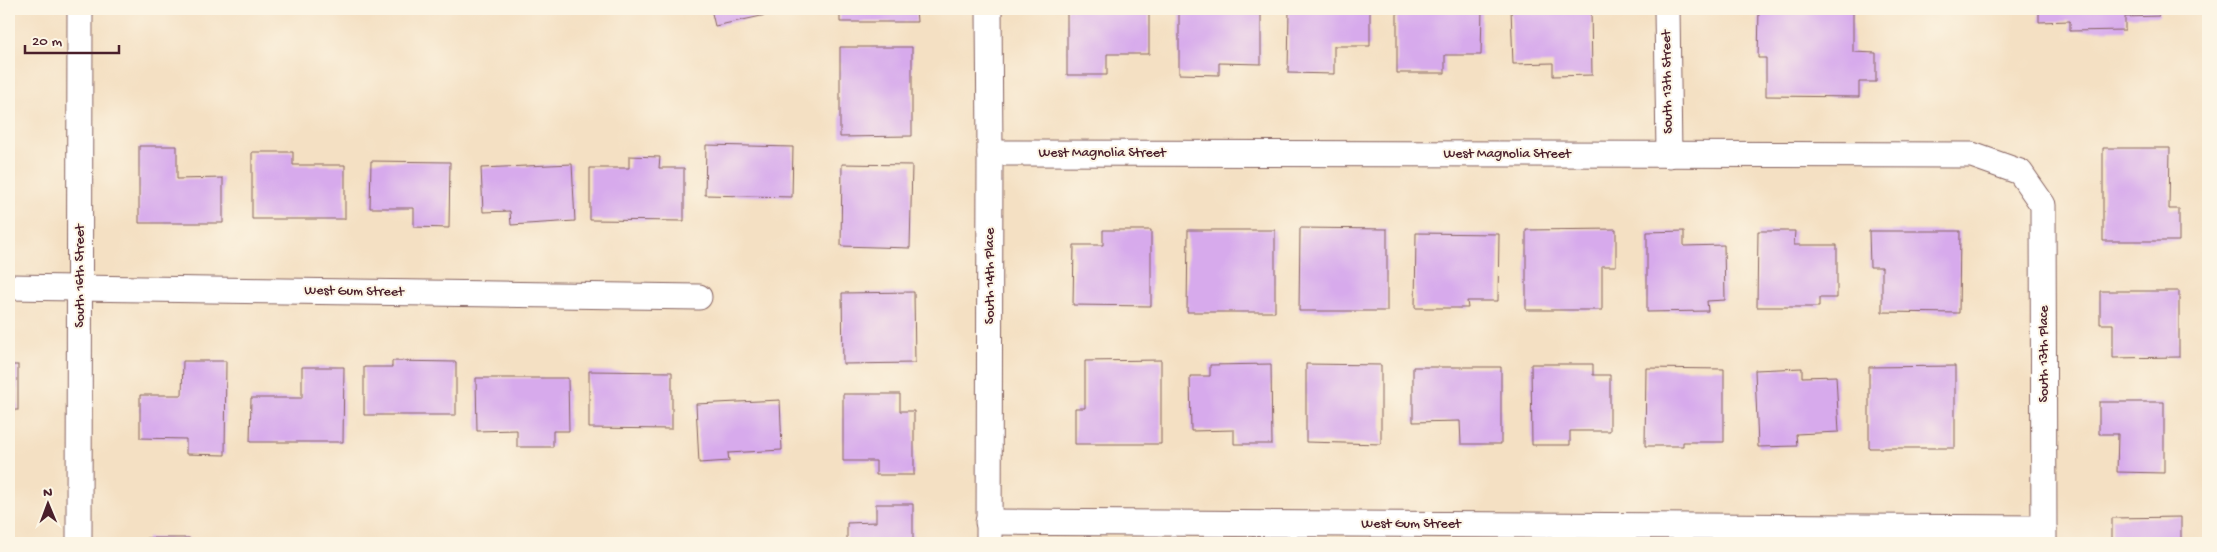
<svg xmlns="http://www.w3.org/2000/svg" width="2217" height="552" font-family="'Gochi Hand',sans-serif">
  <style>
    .building { fill: #d7aaec }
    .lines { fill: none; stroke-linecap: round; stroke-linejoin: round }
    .street-casing { stroke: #866360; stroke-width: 27 }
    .street { stroke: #fff; stroke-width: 25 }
    .labels { text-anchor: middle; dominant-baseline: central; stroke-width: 4; stroke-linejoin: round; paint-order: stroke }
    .street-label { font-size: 14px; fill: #4a1f2b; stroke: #fcf5e5 }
  </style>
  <rect width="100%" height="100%" fill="#fcf5e5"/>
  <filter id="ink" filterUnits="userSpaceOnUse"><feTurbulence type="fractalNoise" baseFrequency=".02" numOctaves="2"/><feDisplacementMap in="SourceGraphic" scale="10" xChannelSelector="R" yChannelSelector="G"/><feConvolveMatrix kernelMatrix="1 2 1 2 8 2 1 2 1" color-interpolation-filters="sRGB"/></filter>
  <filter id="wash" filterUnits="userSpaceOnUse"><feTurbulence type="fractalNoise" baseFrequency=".0096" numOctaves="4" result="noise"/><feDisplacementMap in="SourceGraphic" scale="20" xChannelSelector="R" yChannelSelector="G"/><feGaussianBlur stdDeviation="1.12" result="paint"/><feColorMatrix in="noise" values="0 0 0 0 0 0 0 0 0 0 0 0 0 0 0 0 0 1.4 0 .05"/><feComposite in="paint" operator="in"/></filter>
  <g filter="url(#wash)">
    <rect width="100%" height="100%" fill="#f4e0c3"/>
    <g id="blocks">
      <g class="building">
        <rect x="592" y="9" width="94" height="2"/>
        <polygon points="711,9 789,9 789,10 715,26"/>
        <polygon points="840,9 916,9 917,22 840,22"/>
        <polygon points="1067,9 1149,9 1149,54 1107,54 1107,75 1067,75"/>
        <polygon points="1179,9 1261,9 1261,64 1219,63 1219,75 1179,74"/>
        <polygon points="1289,9 1370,9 1370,46 1334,46 1334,74 1288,73"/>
        <polygon points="1397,9 1482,9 1481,55 1445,55 1445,73 1397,73"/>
        <polygon points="1511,9 1591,9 1592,75 1553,76 1553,63 1513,64"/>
        <polygon points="1759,9 1853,9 1853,52 1876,53 1876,82 1859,82 1859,97 1766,96 1766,58 1758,58"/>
        <polygon points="2039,9 2159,9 2159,16 2125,17 2125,30 2070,31 2070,21 2039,22"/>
        <polygon points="840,47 912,47 912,136 840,137"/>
        <polygon points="706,145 793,147 792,197 705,195"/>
        <polygon points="139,146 177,146 177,179 223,178 223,223 139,223"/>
        <polygon points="2103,148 2170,148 2169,209 2179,209 2179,241 2103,241"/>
        <polygon points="252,152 293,152 293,165 345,165 345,219 252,219"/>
        <polygon points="629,156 660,157 659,168 684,168 684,221 590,220 590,168 629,168"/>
        <polygon points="371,161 450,162 449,228 414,227 414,208 370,208"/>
        <polygon points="572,164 575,221 511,225 510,211 483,212 481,168"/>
        <polygon points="842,164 912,165 910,248 841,246"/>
        <polygon points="1300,228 1387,229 1387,311 1299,311"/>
        <polygon points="1616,229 1616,266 1602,266 1602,310 1526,310 1526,230"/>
        <polygon points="1103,230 1151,230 1151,306 1073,305 1074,245 1103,245"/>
        <polygon points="1188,230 1275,230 1275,312 1187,312"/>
        <polygon points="1684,231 1684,246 1724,245 1725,300 1707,301 1708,311 1647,312 1647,232"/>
        <polygon points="1758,231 1795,231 1794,245 1837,245 1837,298 1819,298 1819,307 1757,307"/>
        <polygon points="1869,231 1960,231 1959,313 1882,312 1882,267 1870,267"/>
        <polygon points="1416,233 1499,234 1498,301 1467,301 1468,308 1415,308"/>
        <polygon points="2100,291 2179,291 2179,357 2113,358 2113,324 2100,324"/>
        <polygon points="914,292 915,363 843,364 842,293"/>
        <polygon points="1161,360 1161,444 1075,444 1075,408 1085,408 1085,361"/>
        <polygon points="183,361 226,361 225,455 186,454 186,439 140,438 140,395 182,395"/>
        <polygon points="392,361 456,362 456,415 364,415 364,367 392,367"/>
        <polygon points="1271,364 1272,444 1234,444 1234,430 1191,431 1190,376 1210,376 1210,365"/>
        <polygon points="1306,364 1381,365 1381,444 1306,442"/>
        <polygon points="1531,364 1593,364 1593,375 1610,375 1610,431 1570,431 1570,445 1532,445"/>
        <rect x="9" y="365" width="9" height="45"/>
        <polygon points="1955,366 1955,448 1869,448 1869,367"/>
        <polygon points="302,367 344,367 343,442 250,442 251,398 302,398"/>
        <polygon points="1413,367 1501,367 1501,444 1461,444 1460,421 1413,422"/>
        <polygon points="1646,368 1724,369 1724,442 1683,442 1683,446 1645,446"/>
        <polygon points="1802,368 1802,377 1836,376 1839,432 1796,434 1797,446 1758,447 1755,370"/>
        <polygon points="589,371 672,372 672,429 589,428"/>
        <polygon points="476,378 568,378 569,431 553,431 553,447 517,447 517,430 477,431"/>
        <polygon points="843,394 900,394 900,411 914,411 914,475 876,475 876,461 843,461"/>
        <polygon points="780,400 782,450 728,453 729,461 699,463 696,404"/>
        <polygon points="2099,402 2164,402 2164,473 2117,472 2118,434 2099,434"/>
        <polygon points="876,504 913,504 913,543 847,543 847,523 876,522"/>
        <polygon points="2181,517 2181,543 2112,543 2112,518"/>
        <rect x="147" y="538" width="42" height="5"/>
      </g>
    </g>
  </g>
  <g filter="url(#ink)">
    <use href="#blocks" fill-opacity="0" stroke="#866360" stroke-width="1"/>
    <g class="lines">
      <g class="street-casing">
        <g id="street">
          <polyline points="989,9 990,153 989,543"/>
          <polyline points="1667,9 1669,155"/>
          <polyline points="990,153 1972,155 2020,172 2043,205 2044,543"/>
          <polyline points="9,287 699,297"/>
          <polyline points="988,522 2044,528"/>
          <polyline points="79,543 80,9"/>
        </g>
      </g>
      <use href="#street" class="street"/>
    </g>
  </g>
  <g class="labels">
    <g class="street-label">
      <text transform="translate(1668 82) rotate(-91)">South 13th Street</text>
      <text x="1102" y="153">West Magnolia Street</text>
      <text x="1507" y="154">West Magnolia Street</text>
      <text transform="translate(80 276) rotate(-90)">South 16th Street</text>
      <text transform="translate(990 276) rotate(-90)">South 14th Place</text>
      <text transform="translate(354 292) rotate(1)">West Gum Street</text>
      <text transform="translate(2044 354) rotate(-90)">South 13th Place</text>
      <text x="1411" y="524">West Gum Street</text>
    </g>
  </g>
  <rect width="2217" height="552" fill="none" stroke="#fcf5e5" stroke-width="30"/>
  <g transform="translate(48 504) rotate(359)" stroke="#fcf5e5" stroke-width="4" paint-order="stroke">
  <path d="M0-4L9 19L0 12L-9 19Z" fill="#4a1f2b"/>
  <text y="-8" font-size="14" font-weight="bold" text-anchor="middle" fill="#4a1f2b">N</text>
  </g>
  <path d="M25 45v8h94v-8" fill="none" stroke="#4a1f2b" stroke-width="2.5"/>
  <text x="32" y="45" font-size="15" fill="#4a1f2b" stroke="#fcf5e5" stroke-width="4" paint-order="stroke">20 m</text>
</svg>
